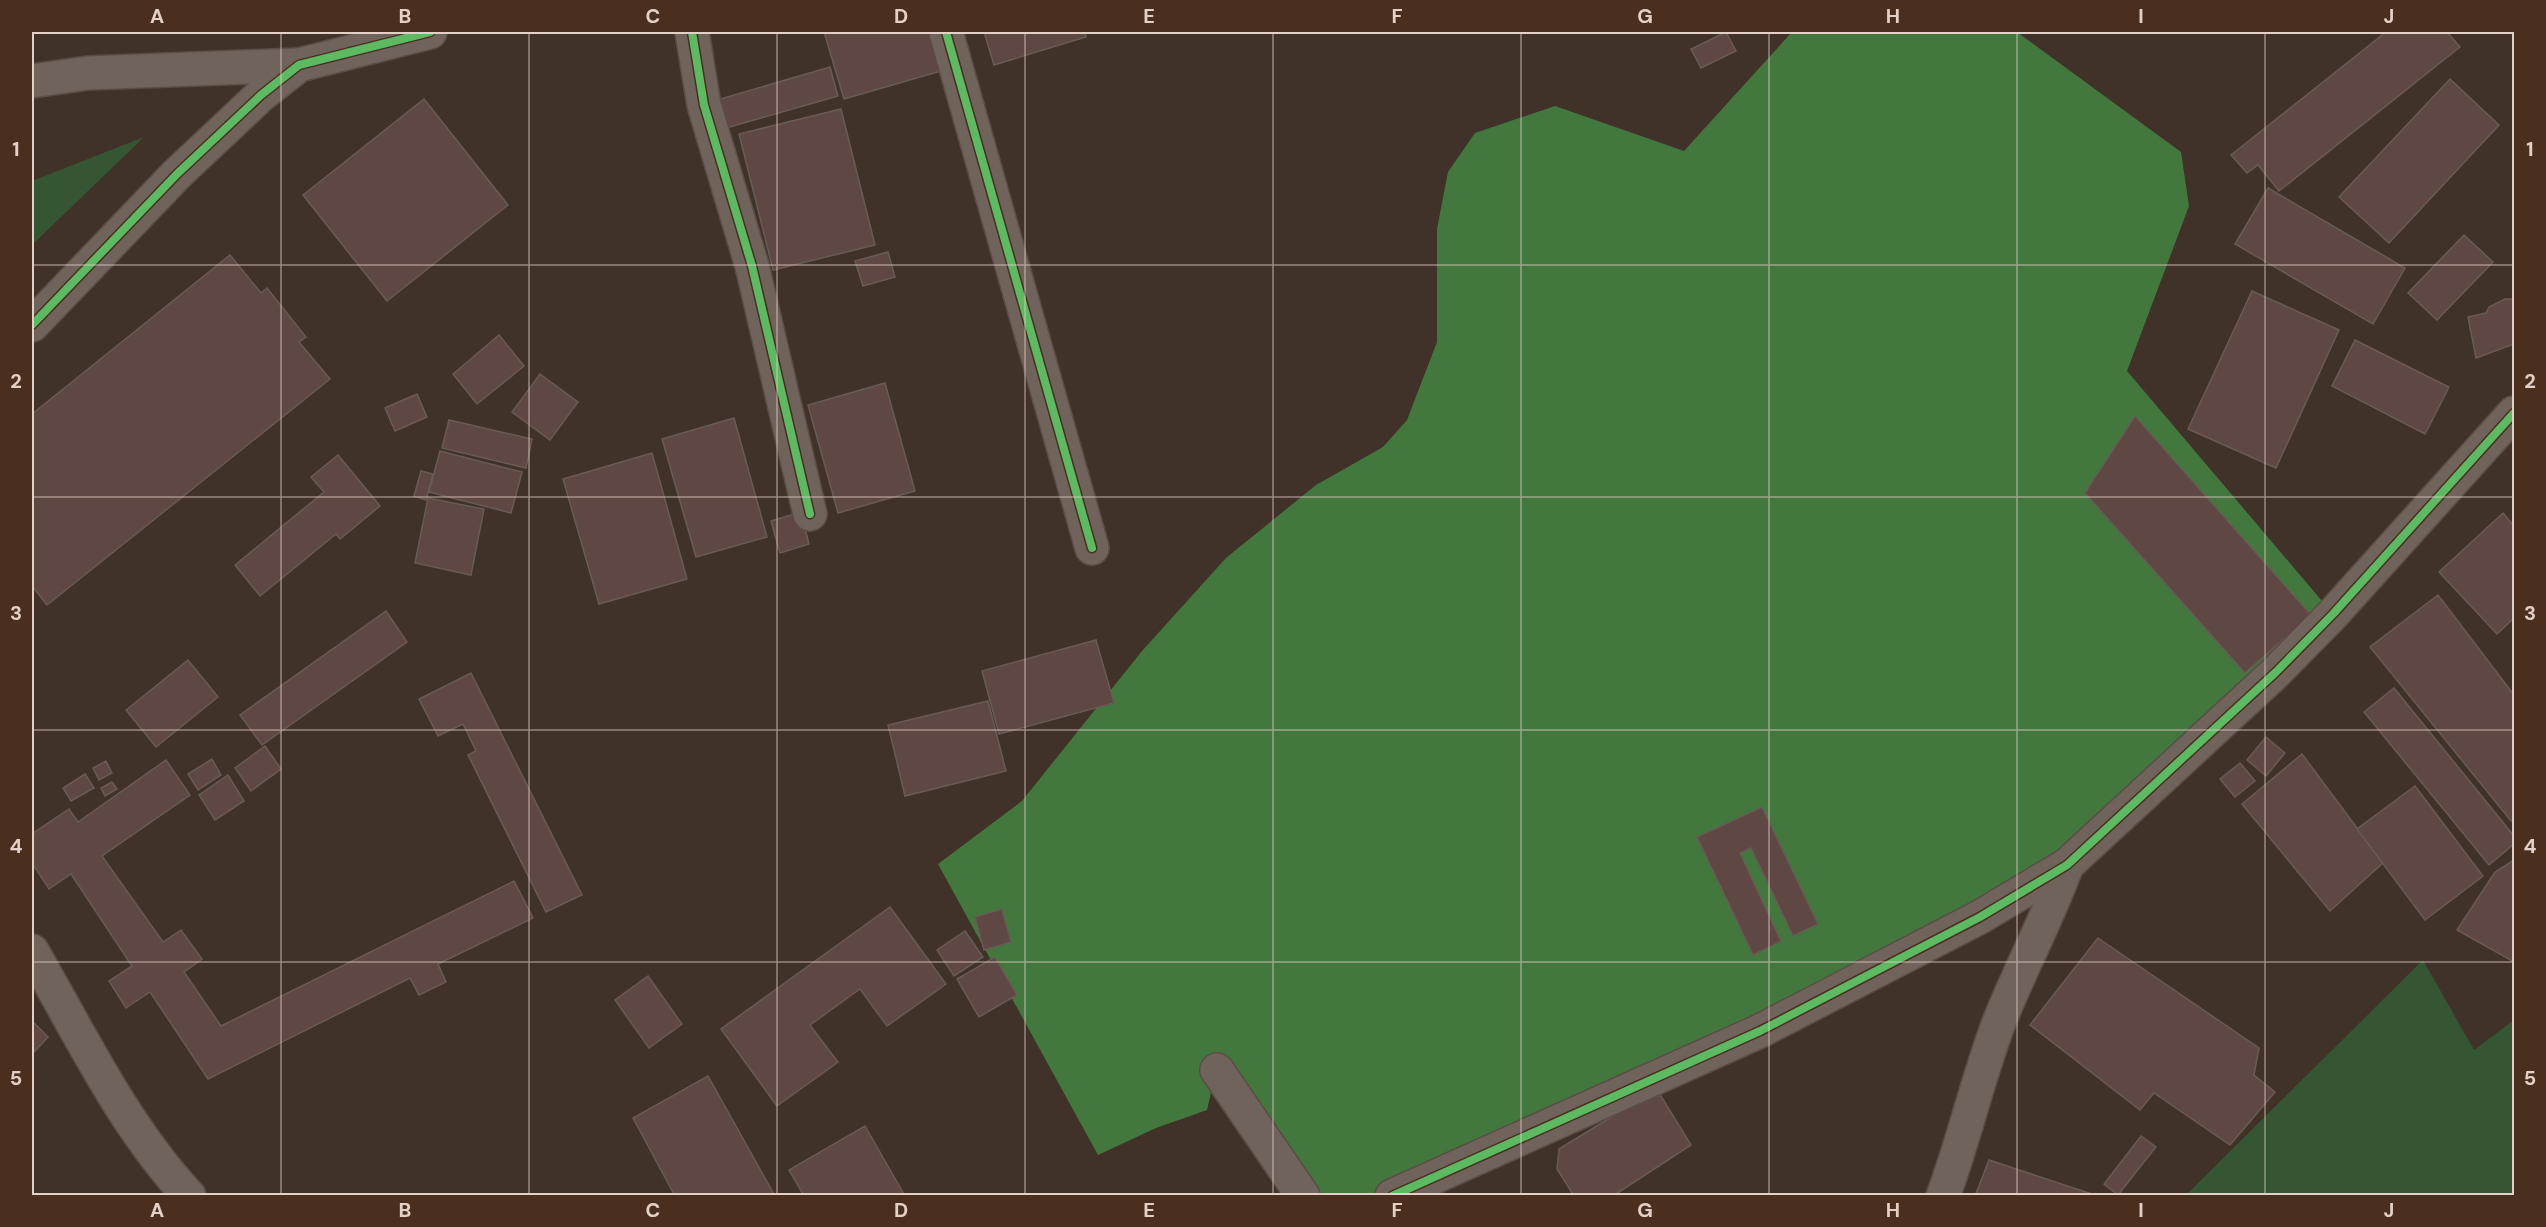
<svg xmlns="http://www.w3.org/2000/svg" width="2546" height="1227" font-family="'DM Sans',sans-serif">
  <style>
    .green { fill: #355632 }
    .forest { fill: #42783e }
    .building { fill: #5f4843; stroke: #685b56; stroke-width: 1.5 }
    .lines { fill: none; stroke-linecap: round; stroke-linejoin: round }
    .minor-casing { stroke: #5b4d46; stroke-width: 36 }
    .tertiary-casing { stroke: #5b4d46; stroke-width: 36 }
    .minor { stroke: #6f635c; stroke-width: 33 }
    .tertiary { stroke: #6f635c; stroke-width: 33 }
    .cycleway-casing { stroke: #4b2f1e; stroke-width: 11 }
    .cycleway { stroke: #5cba63; stroke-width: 8 }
    .grid { fill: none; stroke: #e3d0c6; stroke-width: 1.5; stroke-opacity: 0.55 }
    .neatline { fill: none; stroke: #e3d0c6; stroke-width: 2 }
    .grid-label { font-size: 20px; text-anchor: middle; font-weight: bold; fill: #e3d0c6 }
  </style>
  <rect width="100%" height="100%" fill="#403228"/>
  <g class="green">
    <polygon points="144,137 32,245 32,181"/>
    <polygon points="2423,960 2474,1050 2514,1020 2514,1195 2186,1195"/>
  </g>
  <polygon class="forest" points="1792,32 2017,32 2181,152 2189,206 2127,371 2333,614 2276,672 1980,917 1392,1195 1303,1195 1216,1071 1207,1110 1156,1128 1098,1155 938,864 1022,801 1142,651 1226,558 1316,485 1383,447 1407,420 1437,342 1437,229 1448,172 1475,133 1555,106 1684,151"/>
  <g class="building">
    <polygon points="824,32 930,32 941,71 844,99"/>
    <polygon points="984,32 1085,32 1086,37 994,65"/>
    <polygon points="1726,32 1736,51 1701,68 1691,49"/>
    <polygon points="2386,32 2447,32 2460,47 2279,191 2258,165 2247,173 2231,155"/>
    <polygon points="830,67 838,96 726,128 717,100"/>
    <polygon points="2450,79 2499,125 2389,243 2339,197"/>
    <polygon points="424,99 508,205 387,301 303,195"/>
    <polygon points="841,109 875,245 773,270 739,134"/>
    <polygon points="2268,188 2405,268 2373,324 2235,244"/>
    <polygon points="2464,235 2493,262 2437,320 2408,293"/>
    <polygon points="888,252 895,277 863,286 855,261"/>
    <polygon points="230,255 261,293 267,288 306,337 299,342 330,379 47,605 32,586 32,414"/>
    <polygon points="2252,291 2339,330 2276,468 2188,429"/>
    <polygon points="2505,299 2514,299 2514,344 2476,358 2468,317 2486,313 2489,307"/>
    <polygon points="499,335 524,366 477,404 453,374"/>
    <polygon points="2355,340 2449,387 2425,434 2332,386"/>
    <polygon points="540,374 578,402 550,440 512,412"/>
    <polygon points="885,383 915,491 838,513 808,405"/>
    <polygon points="417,394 427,417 395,431 385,408"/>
    <polygon points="2135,416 2311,615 2245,673 2085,493"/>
    <polygon points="734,418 767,537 696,557 662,439"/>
    <polygon points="449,420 532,439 526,468 442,448"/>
    <polygon points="440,451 522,472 511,513 429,492"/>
    <polygon points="652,453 687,579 599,604 563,479"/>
    <polygon points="338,455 380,506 340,539 336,534 260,596 235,565 324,492 311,477"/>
    <polygon points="421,471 433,474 426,500 414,496"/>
    <polygon points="428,498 484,509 471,575 415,563"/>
    <polygon points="801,512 809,544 780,553 771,521"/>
    <polygon points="2503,513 2514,526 2514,618 2497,634 2439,572"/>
    <polygon points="2438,595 2514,695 2514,818 2511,821 2370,647"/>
    <polygon points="386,611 407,642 262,745 240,715"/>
    <polygon points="1096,640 1114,703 999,734 982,671"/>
    <polygon points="188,660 218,697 156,747 126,710"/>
    <polygon points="471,673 582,895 546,912 468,755 476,751 463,724 438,736 419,699"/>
    <polygon points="2394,688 2514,836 2514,844 2489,865 2364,712"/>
    <polygon points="988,701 1006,771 905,796 888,725"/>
    <polygon points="2266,737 2285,753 2266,776 2247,760"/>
    <polygon points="265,746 281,769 251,791 235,768"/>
    <polygon points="2302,754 2383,863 2330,911 2242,804"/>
    <polygon points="212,759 221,775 198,790 188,774"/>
    <polygon points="166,760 190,795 102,856 163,942 181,930 202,959 184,972 221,1026 514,881 533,918 438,964 446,982 419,995 410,978 208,1079 150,992 126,1008 109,981 132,966 71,874 49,889 32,863 32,834 69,809 78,822"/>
    <polygon points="106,761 112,773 99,780 93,768"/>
    <polygon points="2240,763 2255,781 2235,797 2220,779"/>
    <polygon points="85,774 94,788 71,801 63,788"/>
    <polygon points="228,775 244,801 215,820 199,795"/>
    <polygon points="112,782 117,789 105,796 101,788"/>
    <polygon points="2415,786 2483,876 2425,920 2357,829"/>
    <polygon points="1762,807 1818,924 1793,936 1751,848 1740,853 1781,941 1753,955 1697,837"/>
    <polygon points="2514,860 2514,962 2457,930 2495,872"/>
    <polygon points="890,907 946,984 887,1026 860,989 810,1025 838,1062 777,1106 721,1029"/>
    <polygon points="1002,909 1011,942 984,950 975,917"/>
    <polygon points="965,931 983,957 954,976 937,950"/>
    <polygon points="2098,938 2259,1048 2254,1075 2275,1092 2230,1145 2154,1093 2140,1110 2030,1025"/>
    <polygon points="995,957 1017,995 979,1017 957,979"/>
    <polygon points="648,976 682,1024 649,1048 615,1000"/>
    <polygon points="32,1021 48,1037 32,1054"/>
    <polygon points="708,1076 775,1196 675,1196 633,1118"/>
    <polygon points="1647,1095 1661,1096 1691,1145 1613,1196 1574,1196 1557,1169 1559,1149"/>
    <polygon points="865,1126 905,1196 804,1196 789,1170"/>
    <polygon points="2141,1136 2156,1147 2118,1195 2104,1184"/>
    <polygon points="1989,1160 2098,1196 1975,1196"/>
  </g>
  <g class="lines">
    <g class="minor-casing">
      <g id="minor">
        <polyline points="692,32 704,105 752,266 810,514"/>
        <polyline points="946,32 1092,548"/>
        <polyline points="32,81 88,73 299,65"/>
        <path d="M32,951C80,1034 123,1125 189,1196"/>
        <polyline points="1217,1070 1303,1196"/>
        <polyline points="1392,1196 1760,1031 1980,917 2067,865 2276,672 2333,614 2514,413"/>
        <path d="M1943,1196C1964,1140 1977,1081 1998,1025C2019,971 2047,920 2067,865"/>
      </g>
    </g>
    <g class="tertiary-casing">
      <polyline id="tertiary" points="32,325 177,174 261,95 299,65 430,32"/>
    </g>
    <use href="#minor" class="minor"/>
    <use href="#tertiary" class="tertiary"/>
    <g class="cycleway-casing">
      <g id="cycleway">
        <polyline points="692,32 704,105 752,266 810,514"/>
        <polyline points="946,32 1092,548"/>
        <polyline points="32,325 177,174 261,95 299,65 430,32"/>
        <polyline points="1392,1196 1760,1031 1980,917 2067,865 2276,672 2333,614 2514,413"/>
      </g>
    </g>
    <use href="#cycleway" class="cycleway"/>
  </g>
  <path class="grid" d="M281,32V1196M529,32V1196M777,32V1196M1025,32V1196M1273,32V1196M1521,32V1196M1769,32V1196M2017,32V1196M2265,32V1196M32,265H2514M32,497H2514M32,730H2514M32,962H2514"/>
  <rect width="2546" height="1227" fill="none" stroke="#4b2f1e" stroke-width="66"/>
  <rect x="33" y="33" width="2480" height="1161" class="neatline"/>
  <g class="grid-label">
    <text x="157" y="23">A</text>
    <text x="405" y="23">B</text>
    <text x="653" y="23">C</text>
    <text x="901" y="23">D</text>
    <text x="1149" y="23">E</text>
    <text x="1397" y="23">F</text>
    <text x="1645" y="23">G</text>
    <text x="1893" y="23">H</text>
    <text x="2141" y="23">I</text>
    <text x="2389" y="23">J</text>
    <text x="16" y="156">1</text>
    <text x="2530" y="156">1</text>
    <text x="16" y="388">2</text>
    <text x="2530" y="388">2</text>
    <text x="16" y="620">3</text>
    <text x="2530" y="620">3</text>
    <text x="16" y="853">4</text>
    <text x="2530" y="853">4</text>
    <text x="16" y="1085">5</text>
    <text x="2530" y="1085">5</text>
    <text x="157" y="1217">A</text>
    <text x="405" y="1217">B</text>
    <text x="653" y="1217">C</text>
    <text x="901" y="1217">D</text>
    <text x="1149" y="1217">E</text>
    <text x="1397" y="1217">F</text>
    <text x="1645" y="1217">G</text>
    <text x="1893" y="1217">H</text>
    <text x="2141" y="1217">I</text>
    <text x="2389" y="1217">J</text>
  </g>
</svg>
